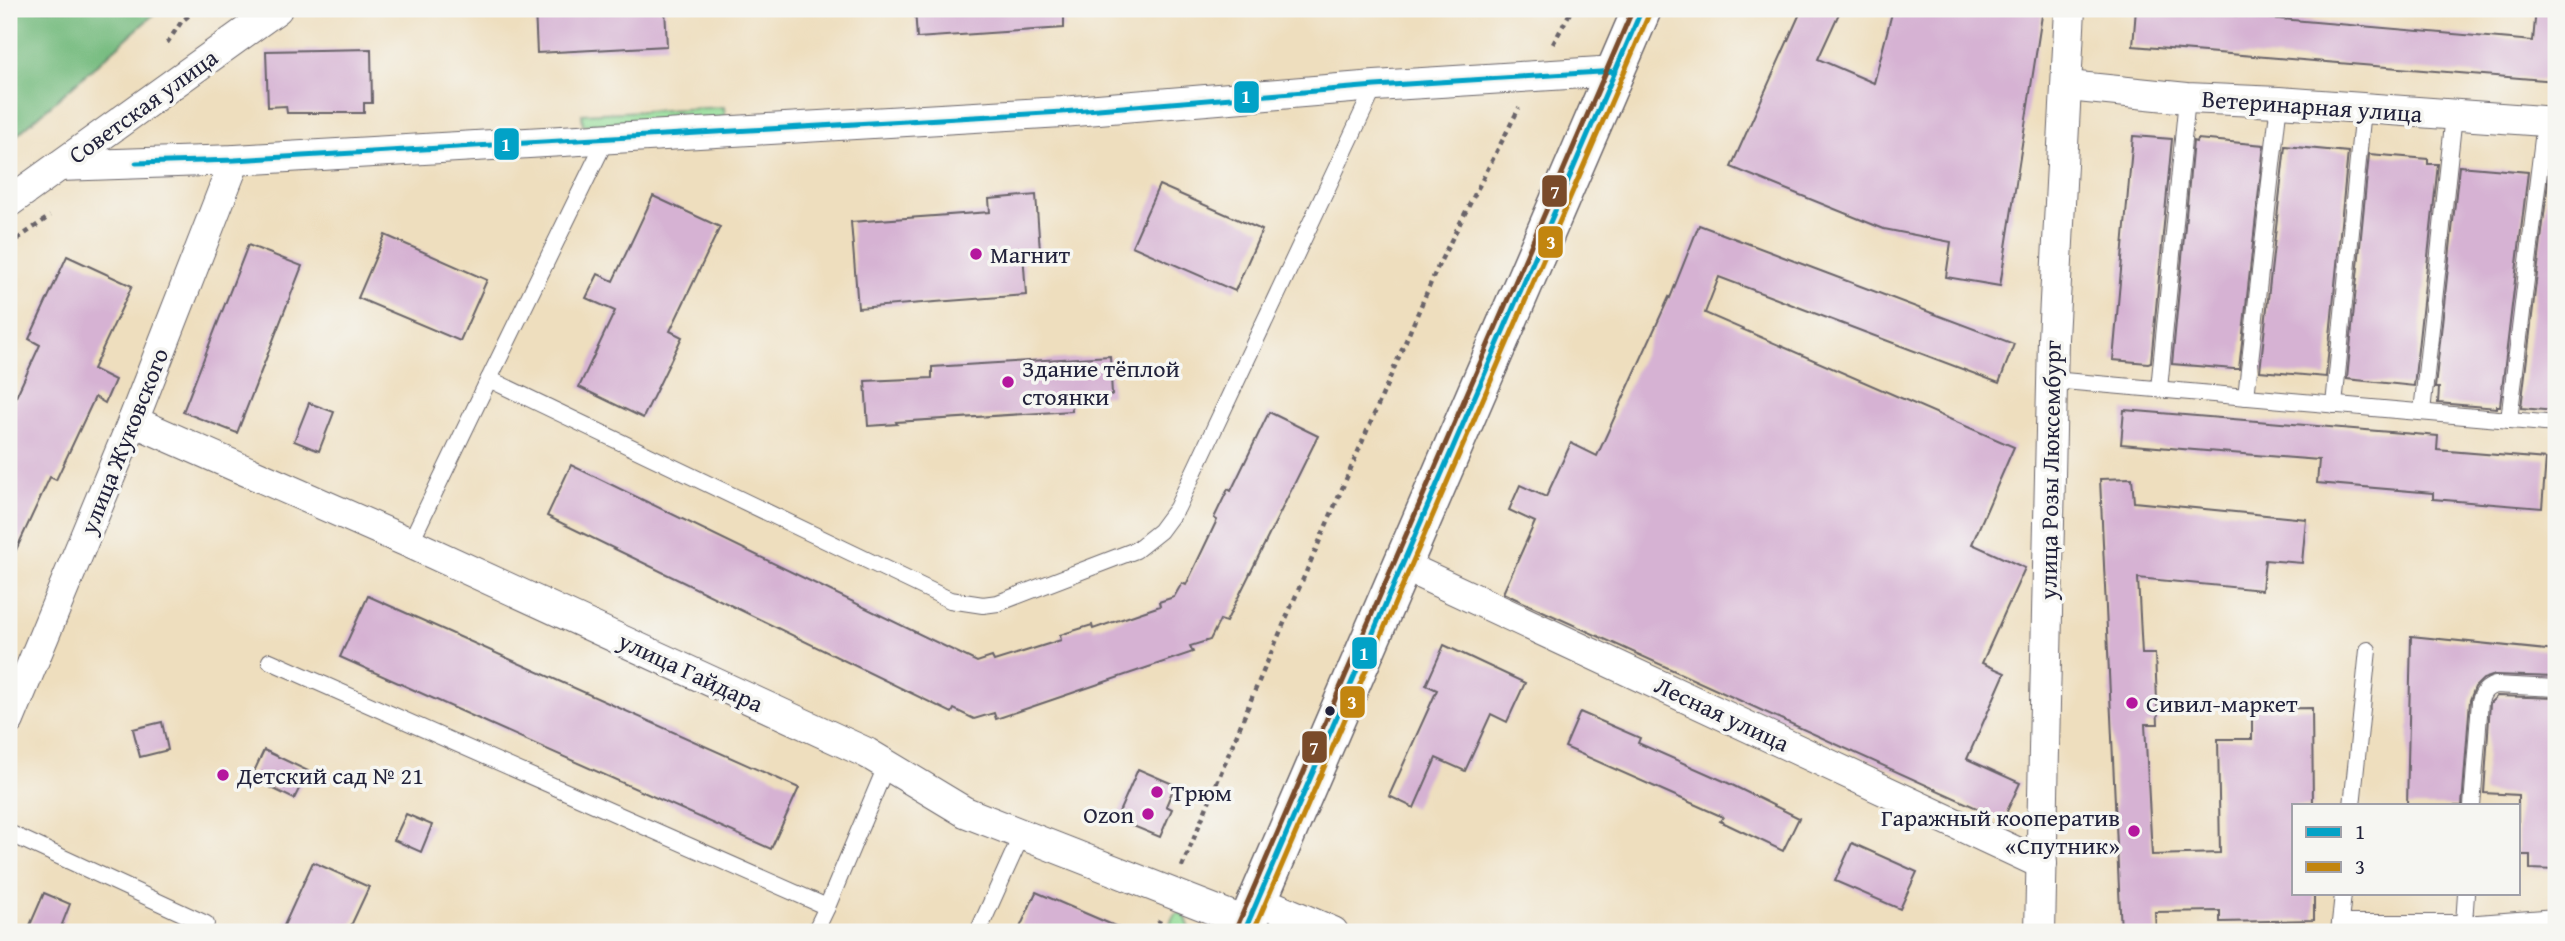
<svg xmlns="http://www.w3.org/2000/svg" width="2565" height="941" font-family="'Gentium Book Plus',serif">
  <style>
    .green { fill: #94dd98; stroke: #5b806a; stroke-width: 2 }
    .forest { fill: #77bc80; stroke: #4c6f5e; stroke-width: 2 }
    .building { fill: #d6b2d3 }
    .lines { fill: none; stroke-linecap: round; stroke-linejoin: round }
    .service-casing { stroke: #696469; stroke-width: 18 }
    .minor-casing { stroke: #696469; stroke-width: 32 }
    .tertiary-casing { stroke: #696469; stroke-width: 41 }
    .path { stroke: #696469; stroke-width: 4.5; stroke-dasharray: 5 5; stroke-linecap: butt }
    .service { stroke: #fff; stroke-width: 16 }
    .minor { stroke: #fff; stroke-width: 30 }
    .tertiary { stroke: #fff; stroke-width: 38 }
    .bus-1-casing { stroke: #f6f6f2; stroke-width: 10 }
    .bus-2-casing { stroke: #f6f6f2; stroke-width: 10 }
    .bus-3-casing { stroke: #f6f6f2; stroke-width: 10 }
    .bus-1 { stroke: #02a2c7; stroke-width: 5 }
    .bus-2 { stroke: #c2850f; stroke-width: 5 }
    .bus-3 { stroke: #7a4b2a; stroke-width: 5 }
    .poi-dot { fill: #b5179e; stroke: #f6f6f2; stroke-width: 2.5 }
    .bus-dot { fill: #22223b; stroke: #f6f6f2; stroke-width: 2.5 }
    .labels { text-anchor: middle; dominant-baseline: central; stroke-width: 7; stroke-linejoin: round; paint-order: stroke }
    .street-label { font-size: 24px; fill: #22223b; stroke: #f6f6f2 }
    .poi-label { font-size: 24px; fill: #22223b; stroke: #f6f6f2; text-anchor: start }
    .line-badge { stroke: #f6f6f2; stroke-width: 2.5 }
    .badge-label { font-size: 19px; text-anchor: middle; font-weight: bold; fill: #fff }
  </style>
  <rect width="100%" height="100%" fill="#f6f6f2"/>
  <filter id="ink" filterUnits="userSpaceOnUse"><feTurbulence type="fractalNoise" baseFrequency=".0143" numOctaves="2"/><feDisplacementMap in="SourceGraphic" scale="14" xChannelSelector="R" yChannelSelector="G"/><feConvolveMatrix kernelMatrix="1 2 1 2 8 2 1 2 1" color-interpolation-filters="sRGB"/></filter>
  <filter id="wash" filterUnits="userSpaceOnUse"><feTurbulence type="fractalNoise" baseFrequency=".00686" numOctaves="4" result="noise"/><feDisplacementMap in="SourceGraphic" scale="28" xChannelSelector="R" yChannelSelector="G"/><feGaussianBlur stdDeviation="1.57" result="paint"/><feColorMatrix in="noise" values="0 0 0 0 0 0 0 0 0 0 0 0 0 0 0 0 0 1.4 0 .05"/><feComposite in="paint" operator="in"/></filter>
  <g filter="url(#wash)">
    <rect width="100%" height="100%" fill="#eedebe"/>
    <g class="green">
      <polygon points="724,107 725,118 583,125 582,114"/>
      <polygon points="1181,912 1186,918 1191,932 1166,932 1174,915"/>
    </g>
    <polygon class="forest" points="9,9 160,9 9,142"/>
    <g id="blocks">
      <g class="building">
        <polygon points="535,9 665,9 667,46 537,53"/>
        <polygon points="915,9 1064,9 1064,28 917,38"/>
        <polygon points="1802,9 1841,9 1818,59 1874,83 1893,9 2043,9 2000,286 1946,277 1951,242 1884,229 1731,167"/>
        <polygon points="2136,9 2165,9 2533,41 2536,9 2556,9 2556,81 2133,46"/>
        <polygon points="371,49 372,103 364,103 364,113 287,113 286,106 268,107 266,51"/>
        <polygon points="2133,136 2172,139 2151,362 2148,363 2113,360"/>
        <polygon points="2197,139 2264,145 2239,369 2234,369 2172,364 2193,141 2196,142"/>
        <polygon points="2285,146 2348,152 2326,377 2260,371"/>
        <polygon points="2369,154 2428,159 2428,164 2438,164 2414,386 2347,379"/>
        <polygon points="2459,166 2528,172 2500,406 2497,406 2497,408 2438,403 2439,388 2435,388"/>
        <polygon points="2549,173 2556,174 2556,411 2521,408"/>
        <polygon points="1159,185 1262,230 1235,291 1132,246"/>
        <polygon points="1036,195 1040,250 1023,252 1026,295 858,308 851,222 990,212 989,199"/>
        <polygon points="653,196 720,227 670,331 682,337 643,418 579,387 615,311 586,298 598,274 613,281"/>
        <polygon points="1699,225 2014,344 1999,383 1719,277 1705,313 2014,447 1972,544 2025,568 1982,663 2005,673 1967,759 2020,783 2003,820 1503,593 1535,522 1509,510 1520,485 1546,497 1571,443 1597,456 1669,297 1670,298"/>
        <polygon points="385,235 487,280 460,341 358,298"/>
        <polygon points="248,245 302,266 237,433 183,412"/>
        <polygon points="67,256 132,286 93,369 115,380 105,403 95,397 56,480 50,477 9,565 9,412 40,345 29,339"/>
        <polygon points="1110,356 1112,395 1071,398 1072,411 896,422 897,424 868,426 865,381 932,378 932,367"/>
        <polygon points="309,403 334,412 319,451 294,441"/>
        <polygon points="2124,410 2438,436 2437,450 2546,459 2542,508 2433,499 2433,493 2317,483 2319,460 2121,444"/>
        <polygon points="1269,412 1318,436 1226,622 1220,620 1210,640 1190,646 1193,652 996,719 994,713 974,719 954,709 952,713 547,516 571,465 977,662 992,657 994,661 1061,640 1060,635 1092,625 1093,629 1160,606 1159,602 1174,597 1182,583 1186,585 1217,520 1214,518 1228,489 1231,491"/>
        <polygon points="2132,478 2134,502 2306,519 2302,563 2265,560 2262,590 2138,578 2142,654 2155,654 2158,724 2145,724 2152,855 2220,853 2218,739 2252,739 2252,709 2312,708 2313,806 2294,806 2294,894 2314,894 2314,920 2220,922 2220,911 2155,912 2156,932 2121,932 2100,479"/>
        <polygon points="368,596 799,788 771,849 340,657"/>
        <polygon points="2411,636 2556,651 2556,677 2495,675 2483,679 2475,687 2470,700 2462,806 2407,806"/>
        <polygon points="1444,645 1525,683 1507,722 1491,714 1465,771 1436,758 1414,808 1389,796 1437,690 1426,685"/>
        <polygon points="2497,696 2556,698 2556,870 2530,869 2530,855 2518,855 2518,795 2484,793 2490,703"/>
        <polygon points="1580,712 1640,738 1638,743 1726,782 1799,818 1783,851 1720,821 1723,817 1565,747"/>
        <polygon points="162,722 168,750 140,757 133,729"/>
        <polygon points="264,750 308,771 294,799 251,778"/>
        <polygon points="1138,769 1175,785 1166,806 1172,809 1160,837 1116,819"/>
        <polygon points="406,814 432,825 421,852 394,840"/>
        <polygon points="1852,843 1917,872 1900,909 1835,881"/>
        <polygon points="313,862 369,887 348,932 281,932"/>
        <polygon points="1036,892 1129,932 1018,932"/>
        <polygon points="44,893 70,904 59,932 27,932"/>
      </g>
    </g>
  </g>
  <g filter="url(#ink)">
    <use href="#blocks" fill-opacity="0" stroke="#696469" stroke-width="2"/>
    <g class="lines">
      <g class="service-casing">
        <g id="service">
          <polyline points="606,139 489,379 950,600 983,605 998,603 1136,550 1160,531 1177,508 1375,86"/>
          <polyline points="2052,380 2556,424"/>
          <polyline points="2159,389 2187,98"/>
          <polyline points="2246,397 2279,102"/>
          <polyline points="2334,405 2363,109"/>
          <polyline points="2422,412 2454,115"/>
          <polyline points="2509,420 2545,122"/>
          <polyline points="410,543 489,379"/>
          <polyline points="270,661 827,907 887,764"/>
          <polyline points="2352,806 2368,650"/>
          <path d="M2472,806L2480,701C2483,692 2486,688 2495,685L2556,688"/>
          <polyline points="9,833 206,924"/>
          <polyline points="2340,923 2478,923 2556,917"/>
          <polyline points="2464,923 2466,894"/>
          <polyline points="815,932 827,907"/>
          <polyline points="978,932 1022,834"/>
          <polyline points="2339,932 2343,894"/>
        </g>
      </g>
      <g class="minor-casing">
        <g id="minor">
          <polyline points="2068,86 2187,98 2279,102 2556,122"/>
          <polyline points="59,166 235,160 1062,112 1375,86 1616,71"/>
          <polyline points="9,202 277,9"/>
          <polyline points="133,421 410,543 867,753 965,812 1248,923"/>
          <polyline points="1402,565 2042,864"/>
          <polyline points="9,720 133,421 235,160"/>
          <polyline points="1259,900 1333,932"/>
          <polyline points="2040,932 2053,339 2070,9"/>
        </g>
      </g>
      <g class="tertiary-casing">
        <polyline id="tertiary" points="1244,932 1642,9"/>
      </g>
      <g class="path">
        <polyline points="167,43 182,21 197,9"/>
        <polyline points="1553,44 1572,9"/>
        <polyline points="9,245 50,216"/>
        <polyline points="1182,867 1253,695 1439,264 1519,108"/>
        <polyline points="1154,932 1160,920"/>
      </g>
      <use href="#service" class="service"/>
      <use href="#minor" class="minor"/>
      <use href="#tertiary" class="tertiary"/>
      <g class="bus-1-casing">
        <g id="bus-1">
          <polyline points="136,163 235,160 1062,112 1375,86 1616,71"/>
          <polyline points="1244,932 1642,9"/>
        </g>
      </g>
      <g class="bus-2-casing">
        <polyline id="bus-2" points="1253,932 1650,12"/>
      </g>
      <g class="bus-3-casing">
        <polyline id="bus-3" points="1236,929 1633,9"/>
      </g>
      <use href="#bus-1" class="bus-1"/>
      <use href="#bus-2" class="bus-2"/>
      <use href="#bus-3" class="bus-3"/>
    </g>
  </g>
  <g class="poi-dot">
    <circle cx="976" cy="254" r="7"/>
    <circle cx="1008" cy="382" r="7"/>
    <circle cx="2132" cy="703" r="7"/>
    <circle cx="223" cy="775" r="7"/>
    <circle cx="1157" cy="792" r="7"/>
    <circle cx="1148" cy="814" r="7"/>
    <circle cx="2134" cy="831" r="7"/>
  </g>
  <circle class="bus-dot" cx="1330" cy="711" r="6"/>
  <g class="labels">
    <g class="street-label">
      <text transform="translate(143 106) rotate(-36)">Советская улица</text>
      <text transform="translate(2312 106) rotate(4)">Ветеринарная улица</text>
      <text transform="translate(124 441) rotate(-68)">улица Жуковского</text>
      <text transform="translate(2050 470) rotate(-89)">улица Розы Люксембург</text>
      <text transform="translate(691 672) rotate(25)">улица Гайдара</text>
      <text transform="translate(1722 714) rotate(25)">Лесная улица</text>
    </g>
    <g class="poi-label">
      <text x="990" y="254">Магнит</text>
      <text x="1022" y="368">Здание тёплой<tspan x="1022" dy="28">стоянки</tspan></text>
      <text x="2146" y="703">Сивил-маркет</text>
      <text x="237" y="775">Детский сад № 21</text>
      <text x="1171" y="792">Трюм</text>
      <text x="1134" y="814" text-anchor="end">Ozon</text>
      <text x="2120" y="817" text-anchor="end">Гаражный кооператив<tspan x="2120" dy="28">«Спутник»</tspan></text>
    </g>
  </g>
  <g class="line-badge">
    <rect x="1233" y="80" width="27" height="34" rx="7" fill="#02a2c7"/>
    <rect x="493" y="127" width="27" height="34" rx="7" fill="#02a2c7"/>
    <rect x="1541" y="174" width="27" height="34" rx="7" fill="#7a4b2a"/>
    <rect x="1537" y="225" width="27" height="34" rx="7" fill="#c2850f"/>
    <rect x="1351" y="636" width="27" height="34" rx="7" fill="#02a2c7"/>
    <rect x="1339" y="685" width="27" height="34" rx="7" fill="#c2850f"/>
    <rect x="1301" y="730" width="27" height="34" rx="7" fill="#7a4b2a"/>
  </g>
  <g class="badge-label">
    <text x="1246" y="103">1</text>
    <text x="506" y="151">1</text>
    <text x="1555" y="198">7</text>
    <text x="1551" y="249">3</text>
    <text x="1364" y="660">1</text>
    <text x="1352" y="709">3</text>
    <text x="1314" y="754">7</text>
  </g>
  <rect width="2565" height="941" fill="none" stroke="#f6f6f2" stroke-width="35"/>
  <rect x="2292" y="804" width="228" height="91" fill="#f6f6f2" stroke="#a1a1a9" stroke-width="2"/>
  <rect x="2306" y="827" width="35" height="10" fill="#02a2c7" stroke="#a1a1a9" stroke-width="2"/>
  <text x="2355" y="839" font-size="21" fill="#22223b">1</text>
  <rect x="2306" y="862" width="35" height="10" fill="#c2850f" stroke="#a1a1a9" stroke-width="2"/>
  <text x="2355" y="874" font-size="21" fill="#22223b">3</text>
</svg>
